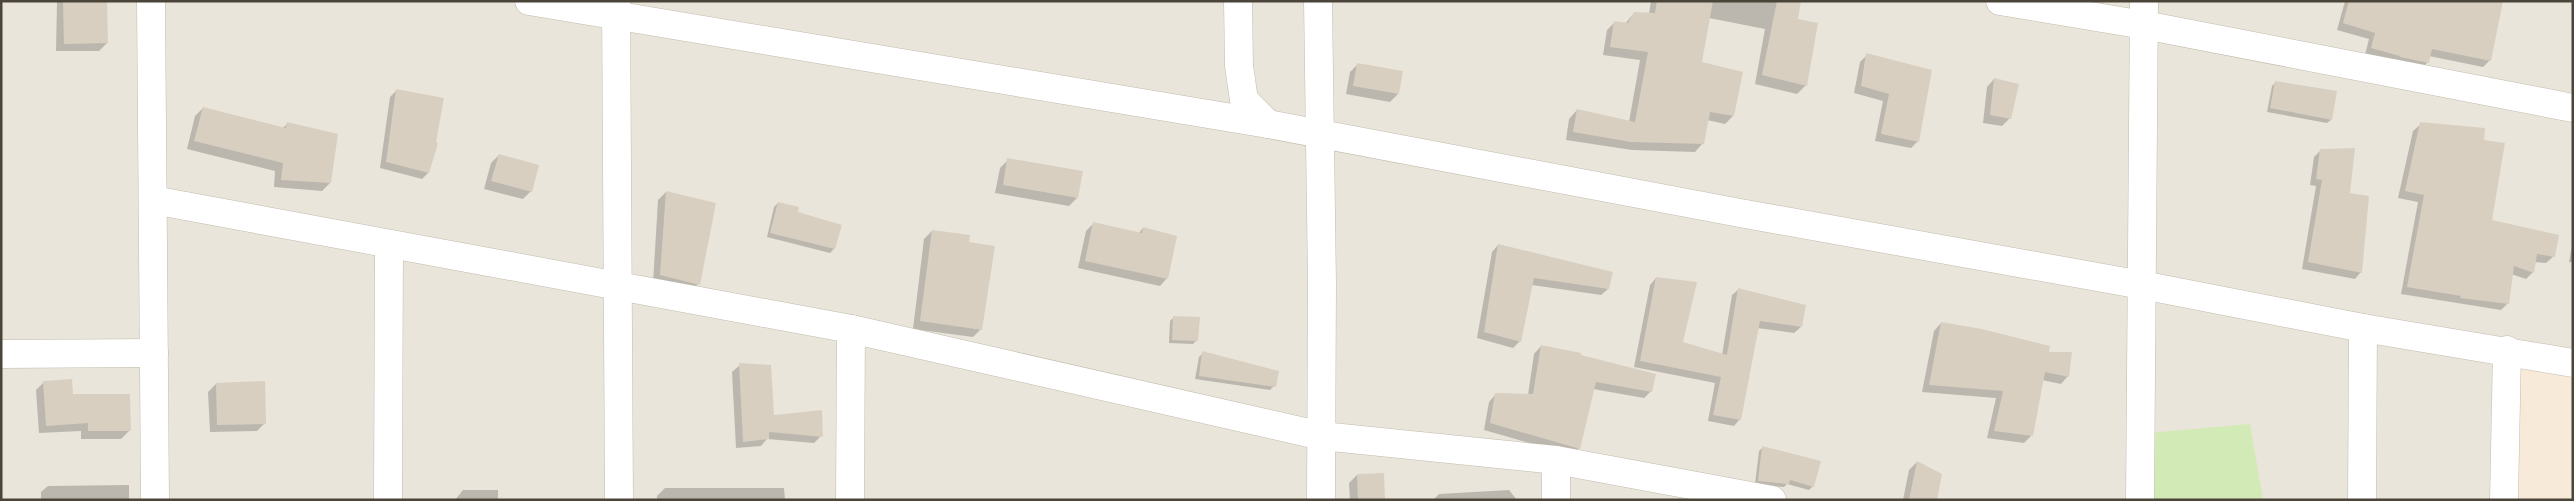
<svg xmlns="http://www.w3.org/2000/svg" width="2574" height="501" font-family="Poppins,sans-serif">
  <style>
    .residential { fill: #eae5da }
    .commercial { fill: #f7ead8 }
    .green { fill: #d2eab5 }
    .shadow { fill: #0003 }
    .building { fill: #d8cfc1 }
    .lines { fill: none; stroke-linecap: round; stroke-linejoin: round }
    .minor-casing { stroke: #c2bbae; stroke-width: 29 }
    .minor { stroke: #fff; stroke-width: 28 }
  </style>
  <rect width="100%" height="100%" fill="#f6f3ec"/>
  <rect class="residential" x="1" y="1" width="2572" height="499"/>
  <polygon class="commercial" points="2496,353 2573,366 2573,500 2494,500"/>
  <polygon class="green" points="2250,424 2263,500 2146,500 2148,433"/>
  <g class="shadow">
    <polygon points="57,1 106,1 107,43 99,51 56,51"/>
    <polygon points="1651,1 1800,1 1796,20 1806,85 1797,94 1755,84 1765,29 1709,18 1701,62 1733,116 1725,124 1707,120 1703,143 1695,152 1632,150 1566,140 1569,119 1577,110 1629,122 1640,60 1603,55 1607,30 1615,22 1625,24 1634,13 1649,14"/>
    <polygon points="2345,1 2502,1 2490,60 2483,67 2429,56 2428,62 2421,69 2365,55 2369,39 2337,30"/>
    <polygon points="1867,55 1918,141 1911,148 1875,141 1883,101 1854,93 1860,62"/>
    <polygon points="1358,64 1398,94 1390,102 1346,94 1350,72"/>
    <polygon points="1994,79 2010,118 2002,126 1983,123 1987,87"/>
    <polygon points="2276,82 2331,120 2327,123 2267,112 2272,86"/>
    <polygon points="396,91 434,143 428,173 422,179 380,168 390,97"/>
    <polygon points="203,108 283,128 287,124 330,183 322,191 274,187 275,171 187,149 195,116"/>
    <polygon points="2421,124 2483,141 2490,221 2554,256 2546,263 2535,262 2533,272 2526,279 2511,274 2508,303 2501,310 2401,294 2418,202 2398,198 2413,131"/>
    <polygon points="2321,150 2348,194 2361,272 2355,279 2302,269 2316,186 2310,185 2314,157"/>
    <polygon points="499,155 531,191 523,199 484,189 491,163"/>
    <polygon points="1008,160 1077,198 1069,206 995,193 1000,168"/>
    <polygon points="666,192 698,284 691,292 653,283 658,200"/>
    <polygon points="778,203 797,213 834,249 830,253 767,237 774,207"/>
    <polygon points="1094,223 1139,233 1143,228 1167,278 1160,286 1078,268 1086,231"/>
    <polygon points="932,231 968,243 981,329 973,337 913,329 924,239"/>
    <polygon points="2573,240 2573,262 2569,262"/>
    <polygon points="1498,245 1608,289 1601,295 1532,285 1520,341 1513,348 1477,338 1492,252"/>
    <polygon points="1656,278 1682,343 1722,355 1732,295 1739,289 1801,327 1794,333 1757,328 1740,419 1734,426 1708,421 1715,383 1634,367 1650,285"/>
    <polygon points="1174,317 1197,340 1193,344 1169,343 1170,321"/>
    <polygon points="1941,323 2048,353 2068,376 2061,384 2042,380 2032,435 2024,443 1987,438 1996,398 1922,392 1934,331"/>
    <polygon points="1541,346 1651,391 1644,398 1593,389 1579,448 1572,455 1484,430 1489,402 1496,394 1528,395 1534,354"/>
    <polygon points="1203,353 1274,386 1270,390 1195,379 1199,357"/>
    <polygon points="740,365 773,416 821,436 814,443 767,439 761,446 736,448 732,372"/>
    <polygon points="44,382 72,395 129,431 121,439 81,439 81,431 39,433 36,390"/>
    <polygon points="216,384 265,423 257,431 210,432 208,392"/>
    <polygon points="1763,447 1813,486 1809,490 1787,484 1784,487 1755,484 1759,451"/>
    <polygon points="1917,462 1935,500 1903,500 1909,470"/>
    <polygon points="1357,475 1384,500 1350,500 1349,483"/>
    <polygon points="129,485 129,500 41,500 41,492 48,486"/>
    <polygon points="665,488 784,488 785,500 657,500 657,496"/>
    <polygon points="463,490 498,490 498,500 455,500"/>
    <polygon points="1509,490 1517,500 1433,500 1439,494"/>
  </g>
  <g class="building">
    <polygon points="63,1 107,1 108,43 64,44"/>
    <polygon points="1657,1 1713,1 1702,62 1743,72 1734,116 1710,112 1704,144 1631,142 1573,132 1577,109 1635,122 1648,52 1610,47 1614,21 1628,23 1634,12 1655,13"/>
    <polygon points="1777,1 1801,1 1798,19 1818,23 1807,86 1762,75"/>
    <polygon points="2349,1 2503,1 2491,61 2432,49 2429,63 2400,57 2400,56 2371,48 2375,33 2343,23"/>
    <polygon points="1866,53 1932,70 1919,142 1881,134 1889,94 1861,86"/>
    <polygon points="1357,63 1403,71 1399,94 1353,86"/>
    <polygon points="1994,78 2019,84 2011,119 1990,115"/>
    <polygon points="2275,81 2337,91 2332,120 2270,108"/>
    <polygon points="396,89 444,98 436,142 438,143 429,173 386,162"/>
    <polygon points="203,107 286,128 287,122 338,134 331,183 281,180 283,163 194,141"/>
    <polygon points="2420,122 2485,128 2484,140 2505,143 2492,220 2559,235 2555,257 2537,254 2534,273 2514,266 2509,304 2460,298 2461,296 2407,287 2424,195 2405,191"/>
    <polygon points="2355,148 2350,193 2369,196 2362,273 2308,262 2322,180 2316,179 2320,149"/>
    <polygon points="499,154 539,165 532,192 491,181"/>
    <polygon points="1007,158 1083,171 1078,198 1003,185"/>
    <polygon points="666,191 716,203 700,285 660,275"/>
    <polygon points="778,202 799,207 798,212 842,225 835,249 770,233"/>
    <polygon points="1093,222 1142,233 1143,227 1177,236 1168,279 1085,261"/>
    <polygon points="932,230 970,235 969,242 995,246 982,330 920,321"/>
    <polygon points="1498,244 1613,272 1609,289 1534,278 1521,342 1484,332"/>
    <polygon points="1656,277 1697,282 1683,342 1727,355 1738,288 1806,305 1802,327 1760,321 1741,420 1713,415 1721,377 1640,361"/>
    <polygon points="1173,316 1200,317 1198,341 1172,340"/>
    <polygon points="1941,322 1982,329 2050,346 2049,352 2072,352 2069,377 2045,372 2033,436 1994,431 2003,391 1929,385"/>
    <polygon points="1541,345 1581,353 1581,355 1656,374 1652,392 1596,382 1580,449 1490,423 1495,393 1533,394"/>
    <polygon points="1202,351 1279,371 1276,387 1199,376"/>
    <polygon points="739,363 771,365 774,415 822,410 823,437 769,432 769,439 743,442"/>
    <polygon points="72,379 73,394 130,394 131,431 88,431 88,423 46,426 43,381"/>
    <polygon points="265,381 266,424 217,425 216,383"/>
    <polygon points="1762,446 1821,461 1814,487 1790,480 1789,484 1758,481"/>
    <polygon points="1917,461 1942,474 1937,500 1909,500"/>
    <polygon points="1384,473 1385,500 1358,500 1357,474"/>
  </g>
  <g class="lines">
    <g class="minor-casing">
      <g id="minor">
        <polyline points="151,1 155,500"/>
        <polyline points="529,1 1268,124 1740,213 2142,285 2363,328 2573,363"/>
        <polyline points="616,1 619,500"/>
        <polyline points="1238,1 1239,66 1244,100 1268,124"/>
        <polyline points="1318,1 1322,284 1321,500"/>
        <polyline points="2000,1 2144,25 2573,108"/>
        <polyline points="153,200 851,329 1322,436 1556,460 1772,500"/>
        <polyline points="1,354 154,353"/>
        <polyline points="388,500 389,244"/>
        <polyline points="850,500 851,329"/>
        <polyline points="1556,500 1556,460"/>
        <polyline points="2140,500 2144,1"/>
        <polyline points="2362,500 2363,328"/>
        <polyline points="2504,500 2507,350"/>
      </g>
    </g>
    <use href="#minor" class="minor"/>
  </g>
  <rect width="2574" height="501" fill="none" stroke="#4b4439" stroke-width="5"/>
</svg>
